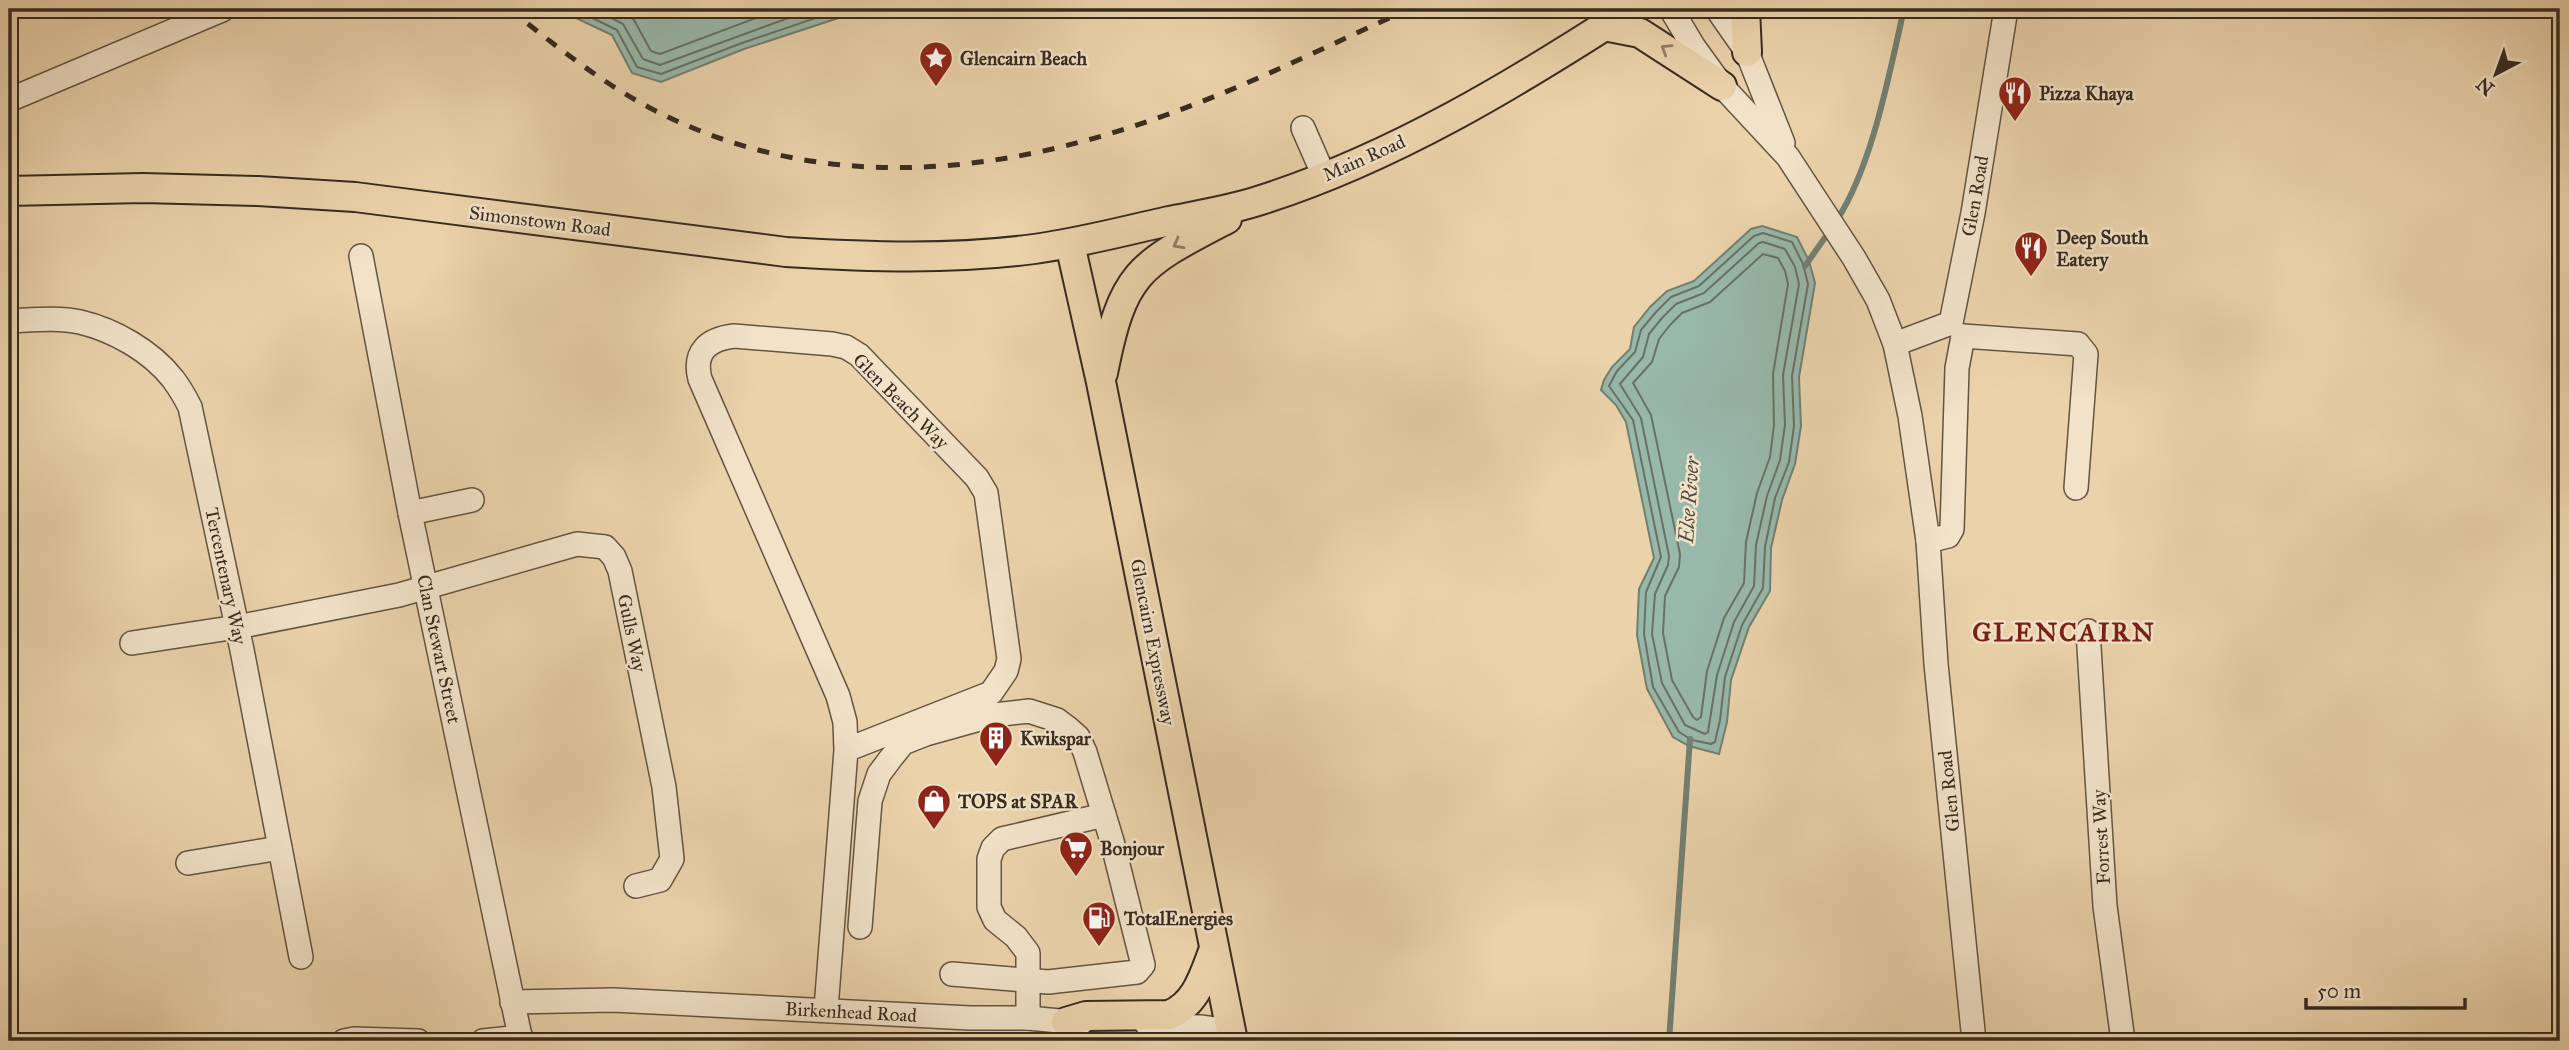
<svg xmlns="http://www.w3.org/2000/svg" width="2569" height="1050" font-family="'IM FELL Great Primer',serif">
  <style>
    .water { fill: #98b8aa; stroke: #728072; stroke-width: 2 }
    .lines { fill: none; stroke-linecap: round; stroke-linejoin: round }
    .shore { stroke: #687264; stroke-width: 2 }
    .stream { stroke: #728072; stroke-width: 6 }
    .minor-casing { stroke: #645542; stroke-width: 26 }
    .major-casing { stroke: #382b1f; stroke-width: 32 }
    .minor { stroke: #f1e2c8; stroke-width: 23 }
    .major { stroke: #ead2ab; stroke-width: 28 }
    .rail { stroke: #382b1f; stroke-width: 5; stroke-dasharray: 12 12; stroke-linecap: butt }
    .oneway { stroke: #917e65 }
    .labels { text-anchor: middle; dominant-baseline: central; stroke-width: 5; stroke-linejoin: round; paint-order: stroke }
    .poi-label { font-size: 19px; font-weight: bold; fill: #382b1f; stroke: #f1e2c8; text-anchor: start }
    .street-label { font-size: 19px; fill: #382b1f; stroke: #f1e2c8 }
    .water-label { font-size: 21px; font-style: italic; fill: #504e42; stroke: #f1e2c8 }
    .district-label { font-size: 26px; font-weight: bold; letter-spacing: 2px; fill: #7a1f14; stroke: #f1e2c8 }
  </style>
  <rect width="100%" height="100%" fill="#ead2ab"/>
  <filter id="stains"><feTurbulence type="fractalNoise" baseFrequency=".00286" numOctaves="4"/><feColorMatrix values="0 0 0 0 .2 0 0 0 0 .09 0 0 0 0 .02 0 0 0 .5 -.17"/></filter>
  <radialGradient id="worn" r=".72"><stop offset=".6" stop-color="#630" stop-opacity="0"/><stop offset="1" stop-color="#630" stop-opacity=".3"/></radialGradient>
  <g class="water">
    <polygon points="557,9 866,9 744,49 661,82 632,73 612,35"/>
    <polygon points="1762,226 1797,237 1809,261 1815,283 1799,377 1801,426 1795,464 1782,500 1771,548 1770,591 1749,627 1731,680 1727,722 1719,754 1689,746 1673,737 1647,689 1637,635 1639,589 1654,558 1626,422 1616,405 1601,390 1604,380 1612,367 1630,349 1634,327 1650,307 1667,291 1694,281 1751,229"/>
  </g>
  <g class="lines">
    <g class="shore">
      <polyline points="574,9 617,30 637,67 661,74 742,43 842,9"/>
      <polyline points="594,9 623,24 643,59 660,65 813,9"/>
      <polyline points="619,9 634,20 651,51 660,54 780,9"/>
      <polygon points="1763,233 1792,242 1803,264 1808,284 1792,376 1794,426 1789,462 1775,498 1765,547 1763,588 1742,625 1725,677 1720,720 1715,742 1711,744 1692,740 1679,732 1653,687 1644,634 1646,592 1661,557 1633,420 1609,386 1617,371 1635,352 1641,330 1656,312 1671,297 1699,286 1754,236"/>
      <polygon points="1763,242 1785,249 1795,267 1799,284 1783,375 1785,425 1780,460 1767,496 1756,545 1754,586 1734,622 1717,675 1708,732 1705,734 1685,725 1662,683 1652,634 1655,594 1668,565 1669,556 1641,418 1620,384 1643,357 1649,334 1662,318 1676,304 1704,293 1759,243"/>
      <polygon points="1763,254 1778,258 1785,271 1788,284 1773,374 1774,425 1770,457 1757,493 1746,542 1744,583 1724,618 1707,671 1701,717 1697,720 1693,717 1672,680 1663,633 1665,596 1679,567 1680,554 1651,415 1633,383 1652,362 1659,339 1670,325 1682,313 1710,302"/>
    </g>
    <g class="stream">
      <path d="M1837,220C1873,164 1889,74 1904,9"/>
      <polyline points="1805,266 1831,229"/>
      <polyline points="1669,1041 1690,739"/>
    </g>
    <g class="minor-casing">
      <g id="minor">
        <polyline points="1671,9 1693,46 1722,86 1788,157 1854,258 1878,300 1895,344 1910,416 1928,541 1936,664 1974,1041"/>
        <polyline points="1717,9 1747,52 1783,143"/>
        <polyline points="9,100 222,10"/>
        <polyline points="1303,128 1324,176"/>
        <polyline points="361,256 410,513 521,1041"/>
        <path d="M9,321C32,320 58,317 80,322C114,330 151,351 173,379C179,387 185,397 190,407L242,650L301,957"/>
        <polyline points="1963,336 2078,344 2086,354 2076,488"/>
        <polyline points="1895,344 1951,323 1973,213 2006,9"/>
        <polyline points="410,513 472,500"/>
        <polyline points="1928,541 1948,536 1952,529 1957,368 1963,336"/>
        <polyline points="2088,631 2105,906 2123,1041"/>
        <polyline points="132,643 237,627 399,595 577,544 605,547 614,557 620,571 664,787 672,859 660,880 636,886"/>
        <polyline points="188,863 280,848"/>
        <polyline points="860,927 870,801 879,774 891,758 903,743 926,734 994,715 1029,711 1057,720 1069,729 1078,737 1085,752 1112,841 1143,965 1137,972 1048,982 952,974"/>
        <polyline points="512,1002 613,1000 970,1018 1028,1018 1081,1023"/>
        <path d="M826,1009L846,750L845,722L838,696L700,379C693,352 708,339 734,336L832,344L846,347L859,355L977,478L986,493L1009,659L1006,671L991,693L846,750"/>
        <polyline points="1028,1018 1028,953 1016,937 995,920 989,907 989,859 993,848 1002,839 1104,815"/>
        <polyline points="1147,1025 1200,1027 1231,1031"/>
        <polyline points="344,1041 354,1039 418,1041"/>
        <polyline points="483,1041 521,1037"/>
      </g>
    </g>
    <g class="major-casing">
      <g id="major">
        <polyline points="1745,9 1747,52"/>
        <polyline points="1604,26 1640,33 1722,86"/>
        <path d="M9,191L143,188L258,191L355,197L786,252C868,257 952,260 1034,249C1079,243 1124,231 1169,221C1199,215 1231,210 1261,200C1393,158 1515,84 1631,9"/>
        <polyline points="1070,244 1101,382 1233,1041"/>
        <path d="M1103,373C1123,271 1139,265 1227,219"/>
        <path d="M1066,1022L1086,1016L1169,1015C1197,1004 1204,974 1214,949"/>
      </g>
    </g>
    <use href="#minor" class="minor"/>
    <use href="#major" class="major"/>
    <path class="rail" d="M509,9C555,45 600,82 652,109C819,195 995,177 1166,115C1250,85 1329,45 1409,9"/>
  </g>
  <defs><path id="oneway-chevron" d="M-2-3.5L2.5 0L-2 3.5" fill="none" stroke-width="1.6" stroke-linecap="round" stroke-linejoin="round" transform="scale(1.75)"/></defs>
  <g class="oneway">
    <use href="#oneway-chevron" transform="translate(1666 49) rotate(-148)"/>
    <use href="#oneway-chevron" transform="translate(1178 244) rotate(151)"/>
  </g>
  <defs>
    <g id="sight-pin" transform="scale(1.75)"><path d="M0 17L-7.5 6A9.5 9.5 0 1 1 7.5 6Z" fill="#8f2418" stroke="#f1e2c8"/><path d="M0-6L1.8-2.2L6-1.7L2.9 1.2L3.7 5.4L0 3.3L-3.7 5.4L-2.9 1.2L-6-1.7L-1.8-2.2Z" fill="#fff"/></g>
    <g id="restaurant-pin" transform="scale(1.75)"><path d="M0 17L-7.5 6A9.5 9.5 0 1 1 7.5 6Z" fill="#8f2418" stroke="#f1e2c8"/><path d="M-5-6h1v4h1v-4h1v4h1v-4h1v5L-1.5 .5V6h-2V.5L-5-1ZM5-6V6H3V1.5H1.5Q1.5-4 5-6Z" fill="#fff"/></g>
    <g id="building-pin" transform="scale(1.75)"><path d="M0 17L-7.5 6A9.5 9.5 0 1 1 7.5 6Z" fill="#8f2418" stroke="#f1e2c8"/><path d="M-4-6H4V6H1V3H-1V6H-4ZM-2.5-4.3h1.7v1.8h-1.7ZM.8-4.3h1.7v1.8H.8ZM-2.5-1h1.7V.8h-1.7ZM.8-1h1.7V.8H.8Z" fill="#fff"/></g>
    <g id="shop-pin" transform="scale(1.75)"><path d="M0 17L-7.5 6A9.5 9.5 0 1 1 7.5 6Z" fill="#8f2418" stroke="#f1e2c8"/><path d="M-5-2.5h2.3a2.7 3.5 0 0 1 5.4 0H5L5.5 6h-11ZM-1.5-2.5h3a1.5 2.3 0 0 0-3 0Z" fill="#fff"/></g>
    <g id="supermarket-pin" transform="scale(1.75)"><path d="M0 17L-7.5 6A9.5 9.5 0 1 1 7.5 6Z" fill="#8f2418" stroke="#f1e2c8"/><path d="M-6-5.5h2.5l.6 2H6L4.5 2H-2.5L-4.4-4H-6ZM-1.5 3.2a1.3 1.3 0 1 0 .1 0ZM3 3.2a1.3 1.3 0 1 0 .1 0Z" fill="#fff"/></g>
    <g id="fuel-pin" transform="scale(1.75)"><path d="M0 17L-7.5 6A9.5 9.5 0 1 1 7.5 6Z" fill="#8f2418" stroke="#f1e2c8"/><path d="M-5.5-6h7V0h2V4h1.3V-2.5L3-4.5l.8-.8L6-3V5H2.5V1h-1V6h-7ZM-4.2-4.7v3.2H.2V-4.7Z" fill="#fff"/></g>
  </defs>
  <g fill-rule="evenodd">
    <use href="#sight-pin" x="936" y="58"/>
    <use href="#restaurant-pin" x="2015" y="93"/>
    <use href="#restaurant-pin" x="2031" y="248"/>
    <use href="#building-pin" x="996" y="738"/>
    <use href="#shop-pin" x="934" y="801"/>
    <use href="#supermarket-pin" x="1076" y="848"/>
    <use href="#fuel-pin" x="1099" y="918"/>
  </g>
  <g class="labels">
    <g class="poi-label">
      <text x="960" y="58">Glencairn Beach</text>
      <text x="2039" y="93">Pizza Khaya</text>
      <text x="2056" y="237">Deep South<tspan x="2056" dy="22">Eatery</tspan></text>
      <text x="1020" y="738">Kwikspar</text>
      <text x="958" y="801">TOPS at SPAR</text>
      <text x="1100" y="848">Bonjour</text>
      <text x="1124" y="918">TotalEnergies</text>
    </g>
    <g class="street-label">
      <text transform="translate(1364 158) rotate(-24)">Main Road</text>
      <text transform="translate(1975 196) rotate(-80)">Glen Road</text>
      <text transform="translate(540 221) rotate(7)">Simonstown Road</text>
      <text transform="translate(901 401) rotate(45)">Glen Beach Way</text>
      <text transform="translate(226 576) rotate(78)">Tercentenary Way</text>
      <text transform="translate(632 633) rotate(78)">Gulls Way</text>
      <text transform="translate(1153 642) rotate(79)">Glencairn Expressway</text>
      <text transform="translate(439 649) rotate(78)">Clan Stewart Street</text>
      <text transform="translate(1949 791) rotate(-96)">Glen Road</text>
      <text transform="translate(2101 837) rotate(-93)">Forrest Way</text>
      <text transform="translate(851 1012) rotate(3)">Birkenhead Road</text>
    </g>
    <g class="water-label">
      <text transform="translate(1689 500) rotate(-86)">Else River</text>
    </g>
    <g class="district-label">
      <text x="2064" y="632">GLENCAIRN</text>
    </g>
  </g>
  <rect width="2569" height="1050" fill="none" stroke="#ead2ab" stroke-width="35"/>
  <rect x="10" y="10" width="2548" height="1029" fill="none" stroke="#382b1f" stroke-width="3.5"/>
  <rect x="18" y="18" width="2534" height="1015" fill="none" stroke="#382b1f" stroke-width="2"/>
  <g transform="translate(2496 74) rotate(221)" stroke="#f1e2c8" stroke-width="5" paint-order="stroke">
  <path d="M0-5L12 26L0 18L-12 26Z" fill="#382b1f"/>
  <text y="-10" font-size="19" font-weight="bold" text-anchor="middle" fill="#382b1f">N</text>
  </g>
  <path d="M2306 998v10h159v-10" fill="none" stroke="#382b1f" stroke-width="3.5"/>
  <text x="2317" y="998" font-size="21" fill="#382b1f" stroke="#f1e2c8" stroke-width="5" paint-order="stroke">50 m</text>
  <rect width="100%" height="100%" filter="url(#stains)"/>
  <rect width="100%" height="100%" fill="url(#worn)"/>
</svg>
